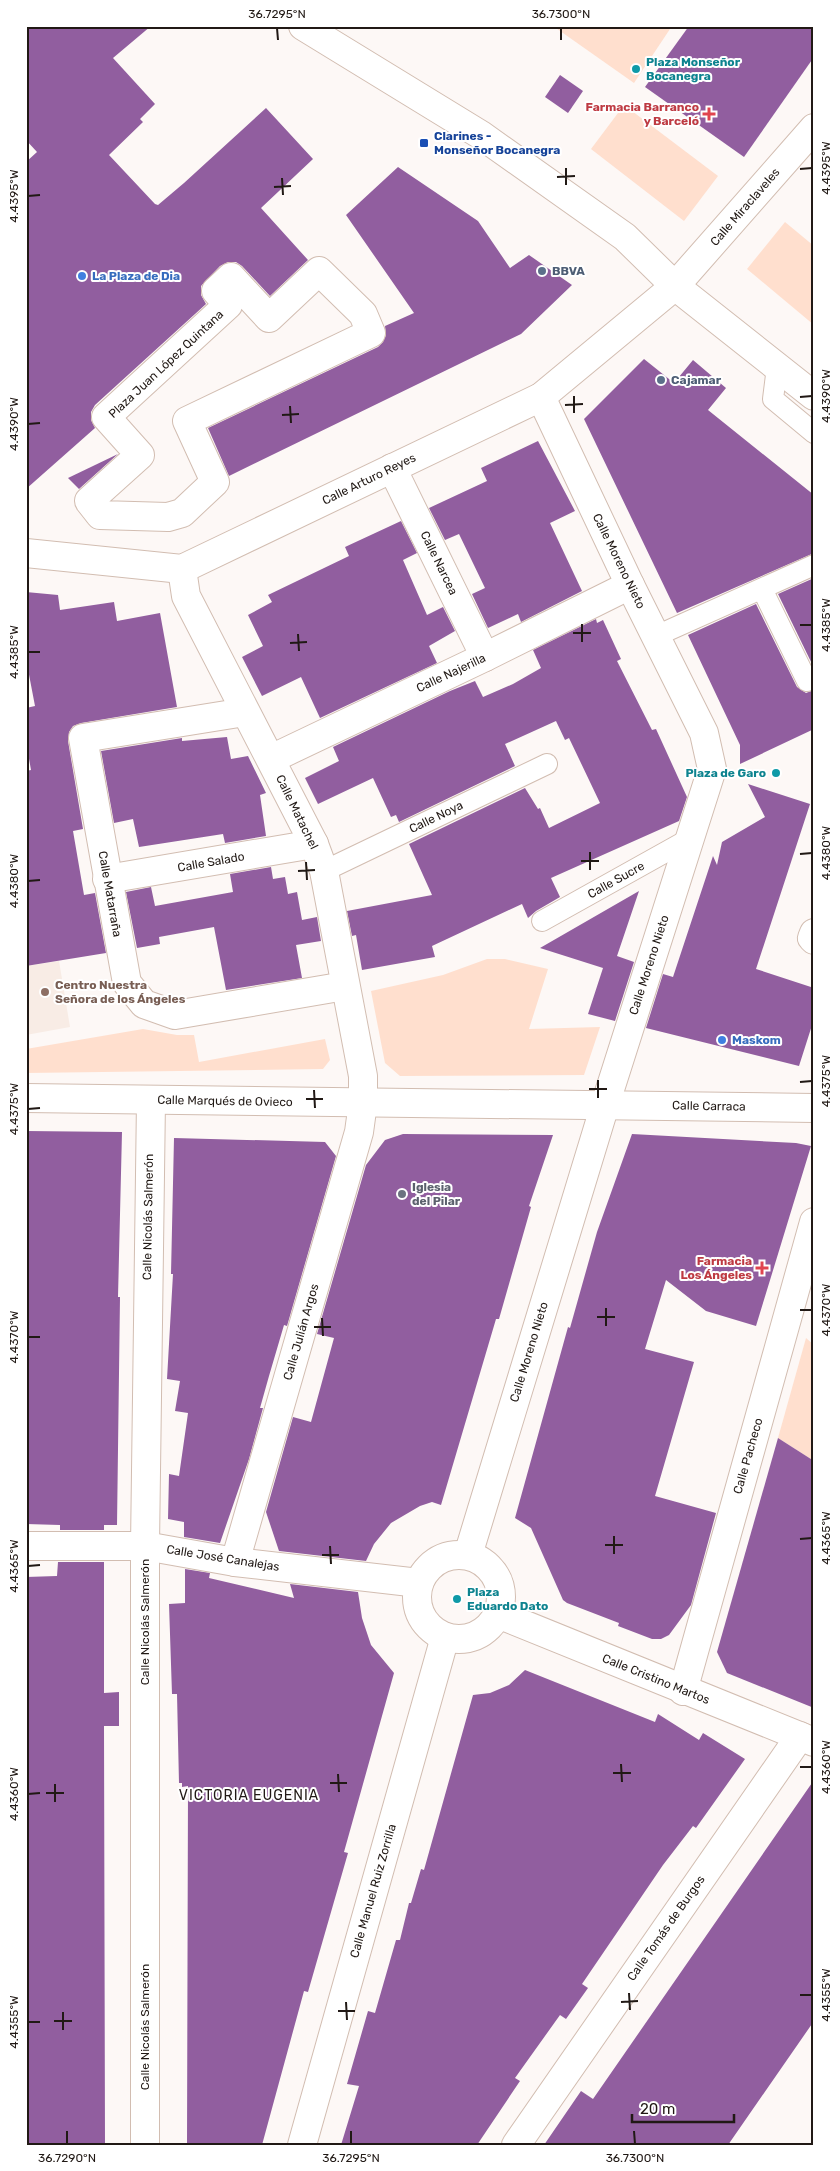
<svg xmlns="http://www.w3.org/2000/svg" width="840" height="2171" font-family="Rubik,sans-serif">
  <style>
    .built { fill: #f8ece5 }
    .green { fill: #ffdfce }
    .building { fill: #915e9f }
    .lines { fill: none; stroke-linecap: round; stroke-linejoin: round }
    .lane-casing { stroke: #d2bdb1; stroke-width: 22 }
    .street-casing { stroke: #d2bdb1; stroke-width: 30 }
    .secondary-casing { stroke: #d2bdb1; stroke-width: 30 }
    .lane { stroke: #fff; stroke-width: 20 }
    .street { stroke: #fff; stroke-width: 28 }
    .secondary { stroke: #fff; stroke-width: 28 }
    .ticks { fill: none; stroke: #211915; stroke-width: 2 }
    .culture-dot { fill: #0f9aa8; stroke: #fff; stroke-width: 2 }
    .health-dot { fill: #e0444e; stroke: #fff; stroke-width: 2 }
    .transit-dot { fill: #1a4fb4; stroke: #fff; stroke-width: 2 }
    .service-dot { fill: #5c6f8a; stroke: #fff; stroke-width: 2 }
    .shop-dot { fill: #3f7fe0; stroke: #fff; stroke-width: 2 }
    .education-dot { fill: #8d6e63; stroke: #fff; stroke-width: 2 }
    .worship-dot { fill: #6b7280; stroke: #fff; stroke-width: 2 }
    .labels { text-anchor: middle; dominant-baseline: central; stroke-width: 4; stroke-linejoin: round; paint-order: stroke }
    .culture-label { font-size: 12px; font-weight: bold; fill: #0d838f; stroke: #fff; text-anchor: start }
    .health-label { font-size: 12px; font-weight: bold; fill: #be3a42; stroke: #fff; text-anchor: end }
    .transit-label { font-size: 12px; font-weight: bold; fill: #164399; stroke: #fff; text-anchor: start }
    .street-label { font-size: 12px; fill: #211915; stroke: #fff }
    .service-label { font-size: 12px; font-weight: bold; fill: #4e5e75; stroke: #fff; text-anchor: start }
    .shop-label { font-size: 12px; font-weight: bold; fill: #366cbe; stroke: #fff; text-anchor: start }
    .education-label { font-size: 12px; font-weight: bold; fill: #785e54; stroke: #fff; text-anchor: start }
    .worship-label { font-size: 12px; font-weight: bold; fill: #5b616d; stroke: #fff; text-anchor: start }
    .neighbourhood-label { font-size: 14px; letter-spacing: 1px; fill: #211915; stroke: #fff }
    .neatline { fill: none; stroke: #211915; stroke-width: 2 }
    .ticks-label { font-size: 12px; text-anchor: middle; fill: #211915 }
  </style>
  <rect width="100%" height="100%" fill="#fdf8f6"/>
  <polygon class="built" points="59,961 70,1027 26,1035 26,966"/>
  <g class="green">
    <polygon points="553,26 672,26 634,83"/>
    <polygon points="624,105 718,176 684,221 591,149"/>
    <polygon points="785,222 814,246 814,325 747,269"/>
    <polygon points="487,959 505,959 548,969 529,1029 600,1027 584,1075 400,1076 385,1063 371,991 443,975"/>
    <polygon points="143,1029 177,1035 194,1035 199,1062 325,1039 330,1060 323,1069 26,1073 26,1049"/>
    <polygon points="806,1338 814,1345 814,1461 778,1438"/>
  </g>
  <g class="building">
    <polygon points="26,26 151,26 113,58 155,104 140,119 143,122 109,155 155,204 158,205 184,183 266,108 313,159 261,208 308,260 270,296 242,266 236,262 228,262 220,266 201,286 201,295 206,304 95,405 91,412 91,420 95,428 26,489 26,162 37,152 26,140"/>
    <polygon points="689,26 814,26 814,57 744,157 645,87"/>
    <polygon points="560,75 583,91 568,113 545,97"/>
    <polygon points="398,167 478,221 510,268 529,255 572,285 521,334 229,476 208,428 378,347 383,342 386,335 385,326 414,313 346,215"/>
    <polygon points="644,359 674,383 693,360 726,388 708,410 814,495 814,553 677,613 584,419"/>
    <polygon points="538,441 575,511 550,523 582,591 521,622 518,614 488,628 472,594 485,588 459,534 445,540 429,508 487,481 481,468"/>
    <polygon points="118,454 79,489 68,478"/>
    <polygon points="401,521 417,553 403,560 427,615 443,607 455,631 429,646 437,663 320,718 301,677 262,696 242,657 263,646 248,615 272,602 268,595 349,556 345,547"/>
    <polygon points="814,578 814,668 778,594"/>
    <polygon points="26,592 58,595 60,610 114,602 117,621 160,613 177,707 81,723 73,726 69,732 68,741 83,829 73,831 84,895 95,893 106,953 26,966 26,771 31,770 26,742 26,708 35,706 26,659"/>
    <polygon points="756,604 797,687 806,693 814,690 814,729 740,764 740,745 688,635"/>
    <polygon points="596,619 597,623 603,620 621,659 617,661 652,730 656,729 687,797 679,821 551,878 560,897 536,911 528,918 522,904 432,946 435,957 362,970 356,935 352,936 347,911 432,895 409,844 525,788 538,809 540,808 549,828 600,803 569,738 565,740 556,721 505,744 515,766 399,822 396,815 391,817 373,778 318,804 305,778 339,761 333,747 450,691 475,681 483,697 513,684 541,668 533,650"/>
    <polygon points="227,737 231,759 248,756 266,793 260,795 266,836 225,843 223,834 139,847 133,819 114,823 101,751 182,738 182,741"/>
    <polygon points="748,784 810,804 756,969 814,988 814,1019 799,1066 646,1028 663,974 673,977 713,856 717,865 722,842 765,817"/>
    <polygon points="271,867 273,879 285,877 288,894 297,892 302,920 317,917 321,941 296,945 302,978 226,990 214,927 159,937 160,944 137,948 126,892 151,887 155,906 233,892 230,874"/>
    <polygon points="639,891 617,956 634,962 615,1021 588,1014 603,968 540,948"/>
    <polygon points="26,1131 122,1132 118,1297 120,1297 117,1525 104,1525 104,1530 60,1530 60,1525 26,1524"/>
    <polygon points="403,1134 553,1135 529,1206 531,1207 499,1319 496,1319 441,1505 432,1502 420,1506 391,1523 374,1544 366,1561 279,1551 266,1512 293,1417 311,1422 334,1338 317,1334 366,1165 385,1140"/>
    <polygon points="632,1134 796,1143 811,1146 756,1326 706,1311 666,1280 645,1349 694,1362 655,1496 716,1513 691,1605 669,1635 661,1639 652,1639 618,1626 619,1623 567,1603 563,1600 531,1528 515,1518 568,1327 570,1328 597,1232"/>
    <polygon points="174,1138 325,1142 336,1156 287,1326 284,1325 269,1376 260,1408 263,1408 249,1459 220,1543 184,1537 184,1522 168,1519 169,1474 179,1476 188,1413 175,1411 180,1381 167,1379 173,1274 171,1274"/>
    <polygon points="778,1438 814,1461 814,1708 727,1673 717,1652"/>
    <polygon points="58,1562 104,1562 104,1693 119,1692 119,1726 104,1726 105,2145 26,2145 26,1577 57,1576"/>
    <polygon points="185,1569 210,1573 209,1578 294,1598 290,1584 358,1592 362,1618 371,1645 394,1673 344,1852 348,1853 308,1992 304,1991 262,2145 187,2145 188,1786 182,1787 182,1783 179,1783 177,1694 172,1694 169,1604 185,1603"/>
    <polygon points="525,1670 655,1722 658,1714 699,1740 703,1733 745,1759 696,1828 693,1826 663,1865 582,1984 588,1988 566,2019 560,2015 515,2078 520,2081 477,2145 341,2145 359,2086 347,2084 368,2011 375,2013 396,1940 400,1940 409,1903 411,1903 421,1869 424,1870 473,1695 490,1693 509,1685"/>
    <polygon points="814,1780 814,2021 728,2145 544,2145 581,2091 593,2099"/>
  </g>
  <g class="lines">
    <g class="lane-casing">
      <g id="lane">
        <polyline points="777,367 773,399 814,433"/>
        <polyline points="762,589 807,681"/>
        <polyline points="656,636 814,565"/>
        <polyline points="324,871 547,764"/>
        <polyline points="542,921 689,839"/>
      </g>
    </g>
    <g class="street-casing">
      <g id="street">
        <polygon points="319,271 363,314 371,333 187,421 215,482 182,513 168,517 100,515 89,501 140,455 106,417 228,305 216,291 231,277 269,318"/>
        <polyline points="392,468 485,657"/>
        <polyline points="26,553 182,569 541,397 675,286 814,128"/>
        <polyline points="182,569 186,596 314,844 324,871 363,1076 363,1103 359,1132 235,1562"/>
        <polyline points="245,712 83,738 127,983 144,1004 175,1015 345,986"/>
        <polyline points="271,759 485,657 630,585"/>
        <polyline points="107,879 314,844"/>
        <polyline points="814,933 812,938 814,940"/>
        <polyline points="26,1098 814,1108"/>
        <polyline points="26,1546 145,1546 235,1562 419,1583"/>
        <circle cx="459" cy="1597" r="42"/>
        <polyline points="468,1555 605,1105 712,769 704,733 630,585 541,397"/>
        <polyline points="498,1614 814,1742"/>
        <polyline points="683,1691 814,1222"/>
        <polyline points="145,2145 145,1546 151,1100"/>
        <polyline points="302,2145 445,1637"/>
        <polyline points="516,2145 800,1736"/>
      </g>
    </g>
    <g class="secondary-casing">
      <polyline id="secondary" points="303,26 481,135 625,237 675,286 814,396"/>
    </g>
    <use href="#lane" class="lane"/>
    <use href="#street" class="street"/>
    <use href="#secondary" class="secondary"/>
  </g>
  <path class="ticks" d="M277,28L278,40M561,28V40M566,168V185M800,169L812,168M557,177L575,176M282,178L283,195M274,187L291,186M28,196L40,195M574,396V413M800,397L812,396M565,405L583,404M290,406L291,423M282,415L299,414M28,424L40,423M582,624V642M800,625H812M573,633H591M298,634L299,651M290,643L307,642M28,652H40M590,852V870M800,854L812,853M581,861H599M306,862L307,880M298,871L315,870M28,881L40,880M598,1080V1098M800,1082L812,1081M589,1089H607M314,1090L315,1108M306,1099H323M28,1109L40,1108M606,1308V1326M800,1310H812M597,1317H615M322,1318L323,1336M314,1327H331M28,1337H40M614,1536V1554M800,1539L812,1538M605,1545H623M330,1546L331,1564M322,1555H339M28,1566L40,1565M621,1764L622,1782M800,1767H812M613,1773H631M338,1774L339,1792M330,1783H347M55,1784V1802M46,1793H64M28,1794L40,1793M629,1993L630,2010M800,1995H812M346,2002L347,2020M621,2002L638,2001M338,2011H355M63,2012V2030M54,2021H72M28,2022H40M67,2131V2144M351,2131V2144M634,2131L635,2144"/>
  <g class="culture-dot">
    <circle cx="636" cy="69" r="5"/>
    <circle cx="776" cy="773" r="5"/>
    <circle cx="457" cy="1599" r="5"/>
  </g>
  <g class="health-dot">
    <path d="M706.5 106.5h5v5h5v5h-5v5h-5v-5h-5v-5h5z"/>
    <path d="M759.5 1260.5h5v5h5v5h-5v5h-5v-5h-5v-5h5z"/>
  </g>
  <rect class="transit-dot" x="419" y="138" width="10" height="10" rx="2.5"/>
  <g class="service-dot">
    <circle cx="542" cy="271" r="5"/>
    <circle cx="661" cy="380" r="5"/>
  </g>
  <g class="shop-dot">
    <circle cx="82" cy="276" r="5"/>
    <circle cx="722" cy="1040" r="5"/>
  </g>
  <circle class="education-dot" cx="45" cy="992" r="5"/>
  <circle class="worship-dot" cx="402" cy="1194" r="5"/>
  <g class="labels">
    <g class="culture-label">
      <text x="646" y="62">Plaza Monseñor<tspan x="646" dy="14">Bocanegra</tspan></text>
      <text x="766" y="773" text-anchor="end">Plaza de Garo</text>
      <text x="467" y="1592">Plaza<tspan x="467" dy="14">Eduardo Dato</tspan></text>
    </g>
    <g class="health-label">
      <text x="699" y="107">Farmacia Barranco<tspan x="699" dy="14">y Barceló</tspan></text>
      <text x="752" y="1261">Farmacia<tspan x="752" dy="14">Los Ángeles</tspan></text>
    </g>
    <g class="transit-label">
      <text x="434" y="136">Clarines -<tspan x="434" dy="14">Monseñor Bocanegra</tspan></text>
    </g>
    <g class="street-label">
      <text transform="translate(745 207) rotate(-49)">Calle Miraclaveles</text>
      <text transform="translate(166 364) rotate(-43)">Plaza Juan López Quintana</text>
      <text transform="translate(369 479) rotate(-26)">Calle Arturo Reyes</text>
      <text transform="translate(619 561) rotate(64)">Calle Moreno Nieto</text>
      <text transform="translate(439 563) rotate(64)">Calle Narcea</text>
      <text transform="translate(451 673) rotate(-25)">Calle Najerilla</text>
      <text transform="translate(297 812) rotate(64)">Calle Matachel</text>
      <text transform="translate(436 817) rotate(-26)">Calle Noya</text>
      <text transform="translate(211 862) rotate(-10)">Calle Salado</text>
      <text transform="translate(616 880) rotate(-29)">Calle Sucre</text>
      <text transform="translate(110 894) rotate(80)">Calle Matarraña</text>
      <text transform="translate(649 965) rotate(-72)">Calle Moreno Nieto</text>
      <text transform="translate(225 1101) rotate(1)">Calle Marqués de Ovieco</text>
      <text transform="translate(709 1106) rotate(1)">Calle Carraca</text>
      <text transform="translate(148 1217) rotate(-89)">Calle Nicolás Salmerón</text>
      <text transform="translate(301 1332) rotate(-74)">Calle Julián Argos</text>
      <text transform="translate(529 1352) rotate(-73)">Calle Moreno Nieto</text>
      <text transform="translate(748 1456) rotate(-74)">Calle Pacheco</text>
      <text transform="translate(223 1558) rotate(9)">Calle José Canalejas</text>
      <text transform="translate(145 1622) rotate(-90)">Calle Nicolás Salmerón</text>
      <text transform="translate(656 1679) rotate(22)">Calle Cristino Martos</text>
      <text transform="translate(373 1891) rotate(-74)">Calle Manuel Ruiz Zorrilla</text>
      <text transform="translate(666 1928) rotate(-55)">Calle Tomás de Burgos</text>
      <text transform="translate(145 2027) rotate(-90)">Calle Nicolás Salmerón</text>
    </g>
    <g class="service-label">
      <text x="552" y="271">BBVA</text>
      <text x="671" y="380">Cajamar</text>
    </g>
    <g class="shop-label">
      <text x="92" y="276">La Plaza de Dia</text>
      <text x="732" y="1040">Maskom</text>
    </g>
    <g class="education-label">
      <text x="55" y="985">Centro Nuestra<tspan x="55" dy="14">Señora de los Ángeles</tspan></text>
    </g>
    <g class="worship-label">
      <text x="412" y="1187">Iglesia<tspan x="412" dy="14">del Pilar</tspan></text>
    </g>
    <g class="neighbourhood-label">
      <text x="249" y="1795">VICTORIA EUGENIA</text>
    </g>
  </g>
  <rect width="840" height="2171" fill="none" stroke="#ffffff" stroke-width="55"/>
  <path d="M632 2114v8h102v-8" fill="none" stroke="#211915" stroke-width="2.5"/>
  <text x="640" y="2114" font-size="15" fill="#211915" stroke="#ffffff" stroke-width="4" paint-order="stroke">20 m</text>
  <rect x="28" y="28" width="784" height="2116" class="neatline"/>
  <g class="ticks-label">
    <text x="277" y="18">36.7295°N</text>
    <text x="561" y="18">36.7300°N</text>
    <text transform="translate(826 168) rotate(-90)" y="4">4.4395°W</text>
    <text transform="translate(14 196) rotate(-90)" y="4">4.4395°W</text>
    <text transform="translate(826 396) rotate(-90)" y="4">4.4390°W</text>
    <text transform="translate(14 424) rotate(-90)" y="4">4.4390°W</text>
    <text transform="translate(826 625) rotate(-90)" y="4">4.4385°W</text>
    <text transform="translate(14 652) rotate(-90)" y="4">4.4385°W</text>
    <text transform="translate(826 853) rotate(-90)" y="4">4.4380°W</text>
    <text transform="translate(14 881) rotate(-90)" y="4">4.4380°W</text>
    <text transform="translate(826 1081) rotate(-90)" y="4">4.4375°W</text>
    <text transform="translate(14 1109) rotate(-90)" y="4">4.4375°W</text>
    <text transform="translate(826 1310) rotate(-90)" y="4">4.4370°W</text>
    <text transform="translate(14 1337) rotate(-90)" y="4">4.4370°W</text>
    <text transform="translate(826 1538) rotate(-90)" y="4">4.4365°W</text>
    <text transform="translate(14 1566) rotate(-90)" y="4">4.4365°W</text>
    <text transform="translate(826 1767) rotate(-90)" y="4">4.4360°W</text>
    <text transform="translate(14 1794) rotate(-90)" y="4">4.4360°W</text>
    <text transform="translate(826 1995) rotate(-90)" y="4">4.4355°W</text>
    <text transform="translate(14 2022) rotate(-90)" y="4">4.4355°W</text>
    <text x="67" y="2162">36.7290°N</text>
    <text x="351" y="2162">36.7295°N</text>
    <text x="635" y="2162">36.7300°N</text>
  </g>
</svg>
